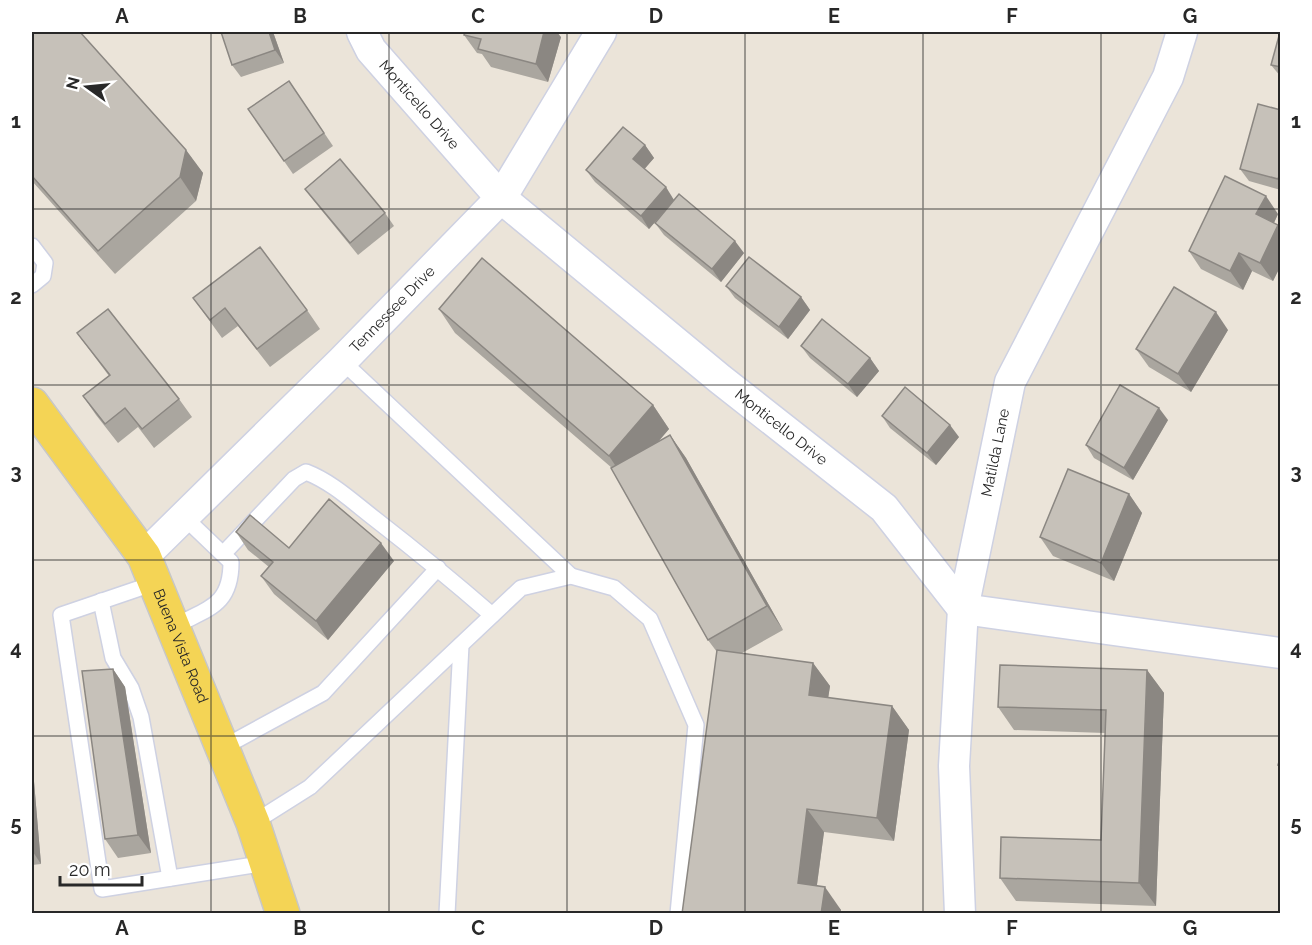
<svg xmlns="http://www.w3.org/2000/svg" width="1312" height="945" font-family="Raleway,sans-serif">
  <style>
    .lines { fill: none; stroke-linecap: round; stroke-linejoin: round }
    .lane-casing { stroke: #ced1e2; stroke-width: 18 }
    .street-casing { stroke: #ced1e2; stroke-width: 33 }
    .primary-casing { stroke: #c7c7c7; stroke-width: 36 }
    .lane { stroke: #fff; stroke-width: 15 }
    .street { stroke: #fff; stroke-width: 30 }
    .primary { stroke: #f4d455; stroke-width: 33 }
    .wall { fill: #aaa69f }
    .shaded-wall { fill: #8b8782 }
    .building { fill: #c6c1b9; stroke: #8b8782; stroke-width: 1.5 }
    .grid { fill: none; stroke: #282828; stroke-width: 1.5; stroke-opacity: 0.55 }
    .labels { text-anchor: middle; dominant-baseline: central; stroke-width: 5; stroke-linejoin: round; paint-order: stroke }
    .street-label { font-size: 15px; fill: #282828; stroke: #fff }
    .neatline { fill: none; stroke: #282828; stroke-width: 2 }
    .grid-label { font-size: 20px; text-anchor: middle; font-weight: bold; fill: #282828 }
  </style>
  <rect width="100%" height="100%" fill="#ebe4d9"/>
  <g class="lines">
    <g class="lane-casing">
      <g id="lane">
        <polyline points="32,246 45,263 43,276 32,285"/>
        <polyline points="342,361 571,576"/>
        <path d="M224,553L294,479L306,472C332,482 353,502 375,519C415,550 454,582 492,615"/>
        <polyline points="155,583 61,615 102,889 266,863"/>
        <polyline points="101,601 113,658 131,688 141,717 170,878"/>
        <path d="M173,627C207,608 231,607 231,562L184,517"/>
        <polyline points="222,748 323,693 438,568"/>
        <polyline points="253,823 310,787 521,588 571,576 614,588 650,619 696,725 678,914"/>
        <polyline points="447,914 461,645"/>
      </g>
    </g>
    <g class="street-casing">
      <g id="street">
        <path id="s1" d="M362,32L371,50L501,198L720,379L884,508L963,609L1280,653"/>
        <path id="s2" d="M144,556L342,361L501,198L601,32"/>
        <path id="s3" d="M960,914L954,766L963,609L1010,382L1168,77L1182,32"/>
      </g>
    </g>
    <g class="primary-casing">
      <g id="primary">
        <path id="s4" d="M32,404L144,556L253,823L283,914"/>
      </g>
    </g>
    <use href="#lane" class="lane"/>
    <use href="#street" class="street"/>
    <use href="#primary" class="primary"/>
  </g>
  <g class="wall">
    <polygon points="32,32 186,150 203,173 196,201 115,274 32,181"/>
    <polygon points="221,32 273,32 284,63 241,77 232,65"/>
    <polygon points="1281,32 1281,77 1271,65"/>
    <polygon points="464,35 561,37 548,82 491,67 482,54 477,53"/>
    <polygon points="289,81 333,146 293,174 248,109"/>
    <polygon points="1281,110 1281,190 1249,181 1240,169"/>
    <polygon points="645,145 654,158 644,169 674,200 649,229 595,182 586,170"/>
    <polygon points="305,189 385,213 394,226 358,255 314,201"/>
    <polygon points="1278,214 1274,223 1278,225 1281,229 1281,265 1273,281 1252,271 1243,290 1201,269 1189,251"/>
    <polygon points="655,223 744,253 721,282 664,235"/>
    <polygon points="726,286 801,297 810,310 788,339 735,298"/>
    <polygon points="193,298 307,310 320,329 270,367 238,326 222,338"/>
    <polygon points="439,309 653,405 669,429 658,442 670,435 686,458 783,630 742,653 813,663 830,686 828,698 892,706 909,730 894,841 824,832 817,885 841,910 841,914 682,914 717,652 708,640 612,468 455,333"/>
    <polygon points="1228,330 1191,392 1149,367 1136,349"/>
    <polygon points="77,333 179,399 192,417 154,448 138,427 118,443 96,415 83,396 109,376"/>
    <polygon points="801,346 870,358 879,371 857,397 810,358"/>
    <polygon points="882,416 959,437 936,465 890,428"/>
    <polygon points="1168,420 1133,480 1094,458 1086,445"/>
    <polygon points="1129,494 1142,513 1114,581 1053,556 1040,537"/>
    <polygon points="236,532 289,548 394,561 328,640 274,594 261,576 269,567 248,550"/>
    <polygon points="113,669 125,687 151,853 118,858 105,839"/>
    <polygon points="1147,670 1164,693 1156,906 1016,901 1000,878 1101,840 1105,733 1014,730 998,707"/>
    <polygon points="32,757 32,758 41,864 32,865"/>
  </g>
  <g class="shaded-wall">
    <polygon points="269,32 273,32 284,63 275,50"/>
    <polygon points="544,32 557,32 561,37 548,82 536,64"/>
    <polygon points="645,145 654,158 642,172 633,159"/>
    <polygon points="186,150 203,173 196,201 180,177"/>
    <polygon points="1281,170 1281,183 1278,179"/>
    <polygon points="666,187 674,200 649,229 641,216"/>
    <polygon points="1266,196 1278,214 1269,233 1256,214"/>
    <polygon points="1278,225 1281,229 1281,265 1273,281 1260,263"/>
    <polygon points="735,241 744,253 721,282 712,269"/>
    <polygon points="1239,253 1252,271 1243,290 1230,271"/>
    <polygon points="801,297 810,310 788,339 779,327"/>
    <polygon points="1216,312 1228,330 1191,392 1178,374"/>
    <polygon points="870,358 879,371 857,397 848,384"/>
    <polygon points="653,405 669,429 625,480 609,456"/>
    <polygon points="1159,408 1168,420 1133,480 1124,468"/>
    <polygon points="950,425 959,437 936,465 927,453"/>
    <polygon points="670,435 686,458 783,630 767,606"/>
    <polygon points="1129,494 1142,513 1114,581 1101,563"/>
    <polygon points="381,543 394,561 328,640 316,621"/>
    <polygon points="813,663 830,686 825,718 809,695"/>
    <polygon points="113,669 125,687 151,853 138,835"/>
    <polygon points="1147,670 1164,693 1156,906 1139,883"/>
    <polygon points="892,706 909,730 894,841 877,818"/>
    <polygon points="32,757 32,758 41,864 33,852 32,839"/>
    <polygon points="807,809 824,832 814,906 798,883"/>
    <polygon points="825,887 841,910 841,914 821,914"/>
    <polygon points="32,895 32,896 34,914 32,914"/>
  </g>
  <g class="building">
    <polygon points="32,32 80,32 186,150 180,177 98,251 32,176"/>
    <polygon points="221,32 269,32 275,50 232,65"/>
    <polygon points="465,32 544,32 536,64 478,49 481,39 464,35"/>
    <polygon points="1280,32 1281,32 1281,67 1271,65"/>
    <polygon points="289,81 324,133 284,161 248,109"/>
    <polygon points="1258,104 1281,110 1281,170 1278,179 1240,169"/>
    <polygon points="623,127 645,145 633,159 666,187 641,216 586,170"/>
    <polygon points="340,159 385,213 350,243 305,189"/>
    <polygon points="1225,176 1266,196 1256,214 1278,225 1260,263 1239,253 1230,271 1189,251"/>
    <polygon points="679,194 735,241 712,269 655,223"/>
    <polygon points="260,247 307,310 257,349 225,308 210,320 193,298"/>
    <polygon points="749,257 801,297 779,327 726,286"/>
    <polygon points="482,258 653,405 609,456 439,309"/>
    <polygon points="1174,287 1216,312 1178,374 1136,349"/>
    <polygon points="108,309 179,399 142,429 125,408 105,424 83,396 110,375 77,333"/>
    <polygon points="822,319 870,358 848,384 801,346"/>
    <polygon points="1120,385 1159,408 1124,468 1086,445"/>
    <polygon points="905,387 950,425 927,453 882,416"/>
    <polygon points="670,435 767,606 708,640 611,468"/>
    <polygon points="1068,469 1129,494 1101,563 1040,537"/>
    <polygon points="329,499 381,543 316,621 261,576 273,562 236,532 250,515 289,548"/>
    <polygon points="717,650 813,663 809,695 892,706 877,818 807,809 798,883 825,887 821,914 682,914"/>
    <polygon points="1000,665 1147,670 1139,883 1000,878 1001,837 1101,840 1106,710 998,707"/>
    <polygon points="113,669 138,835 105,839 82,671"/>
    <polygon points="1281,755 1281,765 1278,765"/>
  </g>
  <path class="grid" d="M211,32V914M389,32V914M567,32V914M745,32V914M923,32V914M1101,32V914M32,209H1280M32,385H1280M32,560H1280M32,736H1280"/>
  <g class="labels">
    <g class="street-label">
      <text stroke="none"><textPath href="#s1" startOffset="93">Monticello Drive</textPath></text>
      <text stroke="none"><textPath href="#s2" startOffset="350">Tennessee Drive</textPath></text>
      <text stroke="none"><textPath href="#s1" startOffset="579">Monticello Drive</textPath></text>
      <text stroke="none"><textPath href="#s3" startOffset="465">Matilda Lane</textPath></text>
      <text stroke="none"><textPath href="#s4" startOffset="286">Buena Vista Road</textPath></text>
    </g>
  </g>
  <rect width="1312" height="945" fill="none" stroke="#ffffff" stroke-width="66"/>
  <g transform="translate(87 87) rotate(285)" stroke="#ffffff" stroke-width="4.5" paint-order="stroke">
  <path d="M0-4.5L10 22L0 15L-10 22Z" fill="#282828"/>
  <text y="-9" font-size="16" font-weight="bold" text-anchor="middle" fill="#282828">N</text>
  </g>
  <path d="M60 876v9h82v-9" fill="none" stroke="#282828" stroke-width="3"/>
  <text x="69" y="876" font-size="18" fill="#282828" stroke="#ffffff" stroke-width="4.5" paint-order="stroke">20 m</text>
  <rect x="33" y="33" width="1246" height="879" class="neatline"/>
  <g class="grid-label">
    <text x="122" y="23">A</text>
    <text x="300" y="23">B</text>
    <text x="478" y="23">C</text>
    <text x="656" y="23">D</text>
    <text x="834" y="23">E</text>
    <text x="1012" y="23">F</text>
    <text x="1190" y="23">G</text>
    <text x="16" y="128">1</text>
    <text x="1296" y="128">1</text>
    <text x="16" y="304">2</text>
    <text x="1296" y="304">2</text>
    <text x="16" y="479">3</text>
    <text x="1296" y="479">3</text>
    <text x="16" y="655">4</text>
    <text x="1296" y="655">4</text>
    <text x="16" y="831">5</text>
    <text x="1296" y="831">5</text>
    <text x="122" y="935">A</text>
    <text x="300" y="935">B</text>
    <text x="478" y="935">C</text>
    <text x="656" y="935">D</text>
    <text x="834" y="935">E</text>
    <text x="1012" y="935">F</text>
    <text x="1190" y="935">G</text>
  </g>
</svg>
